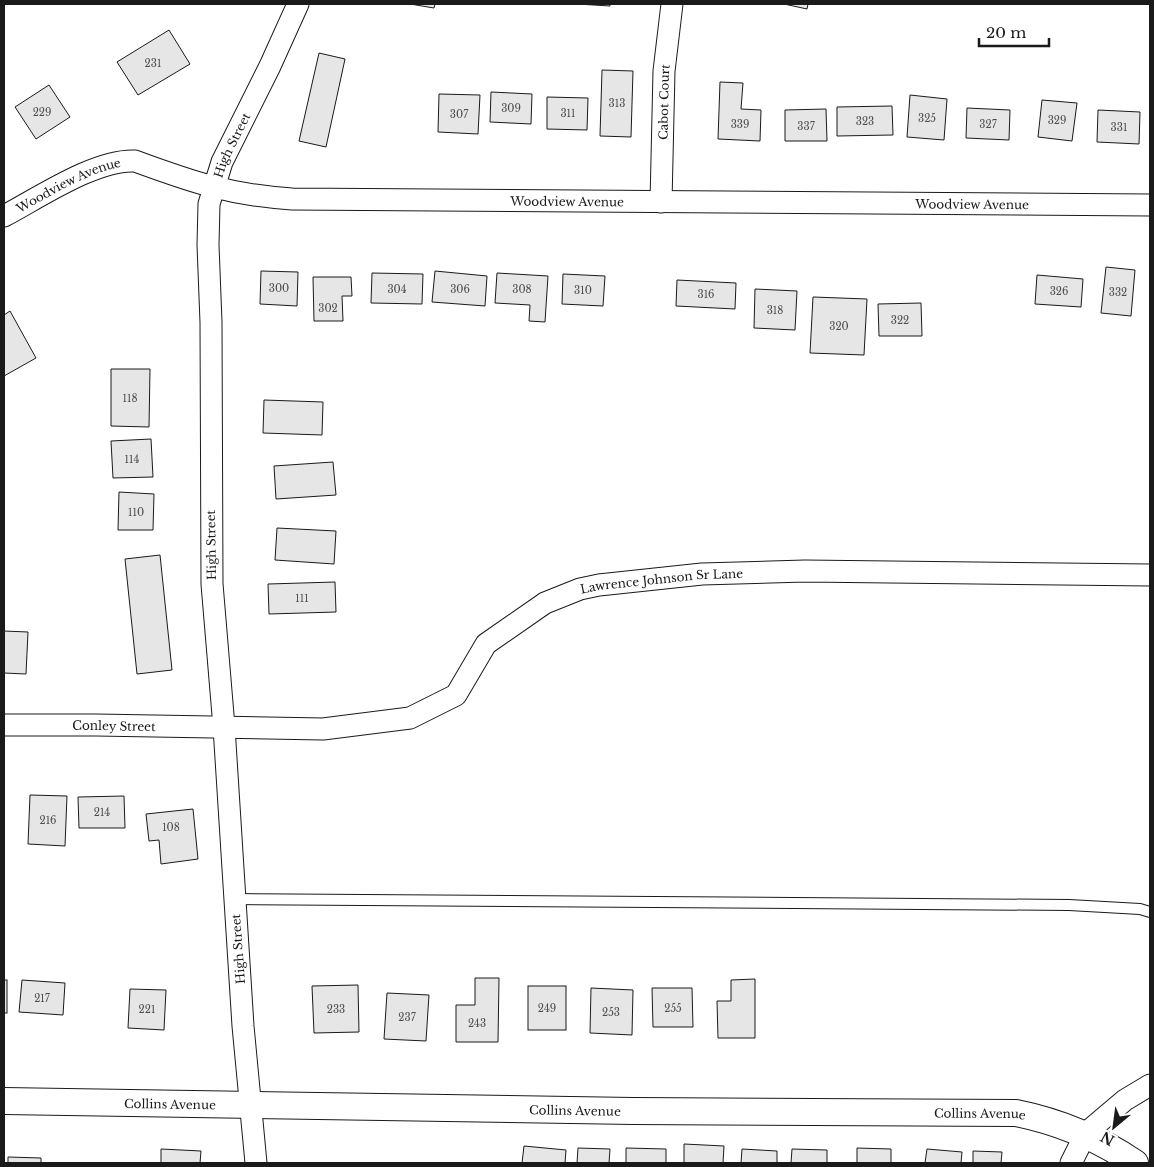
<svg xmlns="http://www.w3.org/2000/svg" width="1154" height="1167" font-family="'Libre Baskerville',serif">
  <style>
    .building { fill: #e6e6e6; stroke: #1a1a1a }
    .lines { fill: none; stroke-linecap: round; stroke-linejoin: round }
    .service-casing { stroke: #1a1a1a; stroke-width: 12 }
    .minor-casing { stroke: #1a1a1a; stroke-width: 23 }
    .tertiary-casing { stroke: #1a1a1a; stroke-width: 28 }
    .service { stroke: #fff; stroke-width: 10 }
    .minor { stroke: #fff; stroke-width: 21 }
    .tertiary { stroke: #fff; stroke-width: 26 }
    .labels { text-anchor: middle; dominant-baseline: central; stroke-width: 4; stroke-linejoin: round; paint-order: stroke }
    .number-label { font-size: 10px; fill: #4d4d4d }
    .street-label { font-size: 12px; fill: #1a1a1a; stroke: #fff }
  </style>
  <rect width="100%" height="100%" fill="#fff"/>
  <g class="building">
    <polygon points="410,4 435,4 434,8"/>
    <polygon points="577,4 610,4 610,6"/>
    <polygon points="784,4 808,4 807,9"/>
    <polygon points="169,30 190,64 138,95 117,62"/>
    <polygon points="319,53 345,59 326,147 299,141"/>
    <polygon points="602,70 633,71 631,137 600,136"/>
    <polygon points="720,82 743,83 741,109 761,110 760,141 718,139"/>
    <polygon points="49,85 70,117 36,139 15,107"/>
    <polygon points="491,92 532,94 531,124 490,122"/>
    <polygon points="439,94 480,95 478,134 438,132"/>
    <polygon points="910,95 947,99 944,140 907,137"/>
    <polygon points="547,97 588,98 587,130 547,129"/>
    <polygon points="1042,100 1077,103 1072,141 1038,137"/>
    <polygon points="892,106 893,135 837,136 837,107"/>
    <polygon points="967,108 1010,110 1009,140 966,138"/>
    <polygon points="826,109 827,141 785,141 785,110"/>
    <polygon points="1098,110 1140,112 1139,144 1097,142"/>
    <polygon points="1106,267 1135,270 1131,316 1101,313"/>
    <polygon points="261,271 298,272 297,306 260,304"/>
    <polygon points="435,271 487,276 485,306 432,302"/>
    <polygon points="372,273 423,274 422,304 371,303"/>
    <polygon points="497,273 548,276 545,322 529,321 530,305 495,303"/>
    <polygon points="563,274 605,276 603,306 562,304"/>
    <polygon points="1037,275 1083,279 1081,307 1035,304"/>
    <polygon points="313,277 351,277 352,296 342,296 343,321 314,321"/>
    <polygon points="677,280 736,283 735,309 676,306"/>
    <polygon points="755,289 797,291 795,330 754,328"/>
    <polygon points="813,297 867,299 864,355 810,353"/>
    <polygon points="921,303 922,336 879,336 878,304"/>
    <polygon points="10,311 36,358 4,376 4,315"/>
    <polygon points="111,369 150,369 149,427 111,426"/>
    <polygon points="264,400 323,402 322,435 263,433"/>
    <polygon points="151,439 153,477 113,478 111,441"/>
    <polygon points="333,462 336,495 276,499 274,466"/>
    <polygon points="119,492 154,494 153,530 118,530"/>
    <polygon points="277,528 336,531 334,564 275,560"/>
    <polygon points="160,555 172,670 137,674 125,559"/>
    <polygon points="335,582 336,612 269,614 268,584"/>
    <polygon points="4,631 28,632 26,674 4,673"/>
    <polygon points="30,795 67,796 65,846 28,844"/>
    <polygon points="124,796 125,828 79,828 78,797"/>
    <polygon points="193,809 198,859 161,864 159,840 149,841 146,814"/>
    <polygon points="475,978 499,978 498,1042 456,1042 456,1005 475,1005"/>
    <polygon points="755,979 755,1038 718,1038 717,1001 731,1001 731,980"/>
    <rect x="4" y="980" width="3" height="33"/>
    <polygon points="22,980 65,983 63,1015 19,1012"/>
    <polygon points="358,985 359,1032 314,1033 312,986"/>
    <rect x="528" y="986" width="38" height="44"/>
    <polygon points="591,988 633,990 632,1035 590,1033"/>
    <polygon points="652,988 692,988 693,1027 653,1027"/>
    <polygon points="130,989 166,990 164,1030 128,1028"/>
    <polygon points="387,993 429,995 426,1041 384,1039"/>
    <polygon points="684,1144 724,1146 723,1163 684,1163"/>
    <polygon points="524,1146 566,1150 565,1163 522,1163"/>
    <polygon points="578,1148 610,1149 609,1163 577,1163"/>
    <polygon points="626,1148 666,1149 666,1163 626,1163"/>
    <polygon points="857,1148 891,1149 891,1163 857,1163"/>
    <polygon points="161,1149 201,1151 200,1163 161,1163"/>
    <polygon points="742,1149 777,1151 777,1163 741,1163"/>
    <polygon points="792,1149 827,1150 827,1163 829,1163 791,1163"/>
    <polygon points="927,1149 962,1152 961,1163 925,1163"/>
    <polygon points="973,1151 1002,1152 1001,1163 973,1163"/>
    <polygon points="8,1157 41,1158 41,1163 8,1163"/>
  </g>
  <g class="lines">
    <g class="service-casing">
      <polyline id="service" points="235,899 1069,905 1140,909 1150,912"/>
    </g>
    <g class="minor-casing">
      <g id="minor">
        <path id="s1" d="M661,202L664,71L672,4"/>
        <path id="s2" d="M4,216C40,197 96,159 135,161C192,182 230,195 292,199L1150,205"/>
        <path id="s3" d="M4,725H96L323,729L410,718L456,695L486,644L545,603L580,589L599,585L702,574L805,571L1150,575"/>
        <path id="s4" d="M256,1163L243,1026L224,727L212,584L211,322L208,245L209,204L222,162L270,66L298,4"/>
        <polyline points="1071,1163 1086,1133 1125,1100 1150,1085"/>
      </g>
    </g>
    <g class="tertiary-casing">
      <g id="tertiary">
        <path id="s5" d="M4,1101L633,1111L1016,1113C1061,1122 1098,1138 1135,1163"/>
      </g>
    </g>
    <use href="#service" class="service"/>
    <use href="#minor" class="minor"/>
    <use href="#tertiary" class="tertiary"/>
  </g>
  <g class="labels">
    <g class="number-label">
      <text x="153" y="63">231</text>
      <text x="617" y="103">313</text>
      <text x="511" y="108">309</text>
      <text x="42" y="112">229</text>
      <text x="568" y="113">311</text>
      <text x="459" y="114">307</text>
      <text x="927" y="118">325</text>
      <text x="1057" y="120">329</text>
      <text x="865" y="121">323</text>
      <text x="740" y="124">339</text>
      <text x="988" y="124">327</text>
      <text x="806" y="126">337</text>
      <text x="1119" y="127">331</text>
      <text x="279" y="288">300</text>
      <text x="397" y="289">304</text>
      <text x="460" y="289">306</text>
      <text x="522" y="289">308</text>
      <text x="583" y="290">310</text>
      <text x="1059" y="291">326</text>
      <text x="1118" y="292">332</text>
      <text x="706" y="294">316</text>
      <text x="328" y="308">302</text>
      <text x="775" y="310">318</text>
      <text x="900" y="320">322</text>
      <text x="839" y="326">320</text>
      <text x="130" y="398">118</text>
      <text x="132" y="459">114</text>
      <text x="136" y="512">110</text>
      <text x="302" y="598">111</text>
      <text x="102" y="812">214</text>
      <text x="48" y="820">216</text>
      <text x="171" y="827">108</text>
      <text x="42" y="998">217</text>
      <text x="547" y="1008">249</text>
      <text x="673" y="1008">255</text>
      <text x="147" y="1009">221</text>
      <text x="336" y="1009">233</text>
      <text x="611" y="1012">253</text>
      <text x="407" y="1017">237</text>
      <text x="477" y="1023">243</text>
    </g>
    <g class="street-label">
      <text stroke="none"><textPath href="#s1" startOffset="100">Cabot Court</textPath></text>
      <text stroke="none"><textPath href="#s4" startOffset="1024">High Street</textPath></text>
      <text stroke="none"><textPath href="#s2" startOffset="72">Woodview Avenue</textPath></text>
      <text stroke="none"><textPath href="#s2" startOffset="581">Woodview Avenue</textPath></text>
      <text stroke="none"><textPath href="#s2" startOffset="986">Woodview Avenue</textPath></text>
      <text transform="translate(211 545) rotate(-91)">High Street</text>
      <text stroke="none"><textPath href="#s3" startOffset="709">Lawrence Johnson Sr Lane</textPath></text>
      <text stroke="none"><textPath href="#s3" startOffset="110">Conley Street</textPath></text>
      <text transform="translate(238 949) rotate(-94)">High Street</text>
      <text stroke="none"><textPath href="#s5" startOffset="166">Collins Avenue</textPath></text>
      <text stroke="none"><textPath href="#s5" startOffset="571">Collins Avenue</textPath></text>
      <text stroke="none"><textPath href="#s5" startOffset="976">Collins Avenue</textPath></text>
    </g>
  </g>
  <rect width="1154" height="1167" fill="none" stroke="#1a1a1a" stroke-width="10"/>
  <g transform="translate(1114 1127) rotate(209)" stroke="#ffffff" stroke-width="4" paint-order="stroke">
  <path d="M0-4L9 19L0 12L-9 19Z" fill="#1a1a1a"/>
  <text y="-8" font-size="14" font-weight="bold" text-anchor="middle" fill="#1a1a1a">N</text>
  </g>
  <path d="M979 38v8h70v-8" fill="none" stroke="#1a1a1a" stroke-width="2.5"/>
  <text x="986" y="38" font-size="15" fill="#1a1a1a" stroke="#ffffff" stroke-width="4" paint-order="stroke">20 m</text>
</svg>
